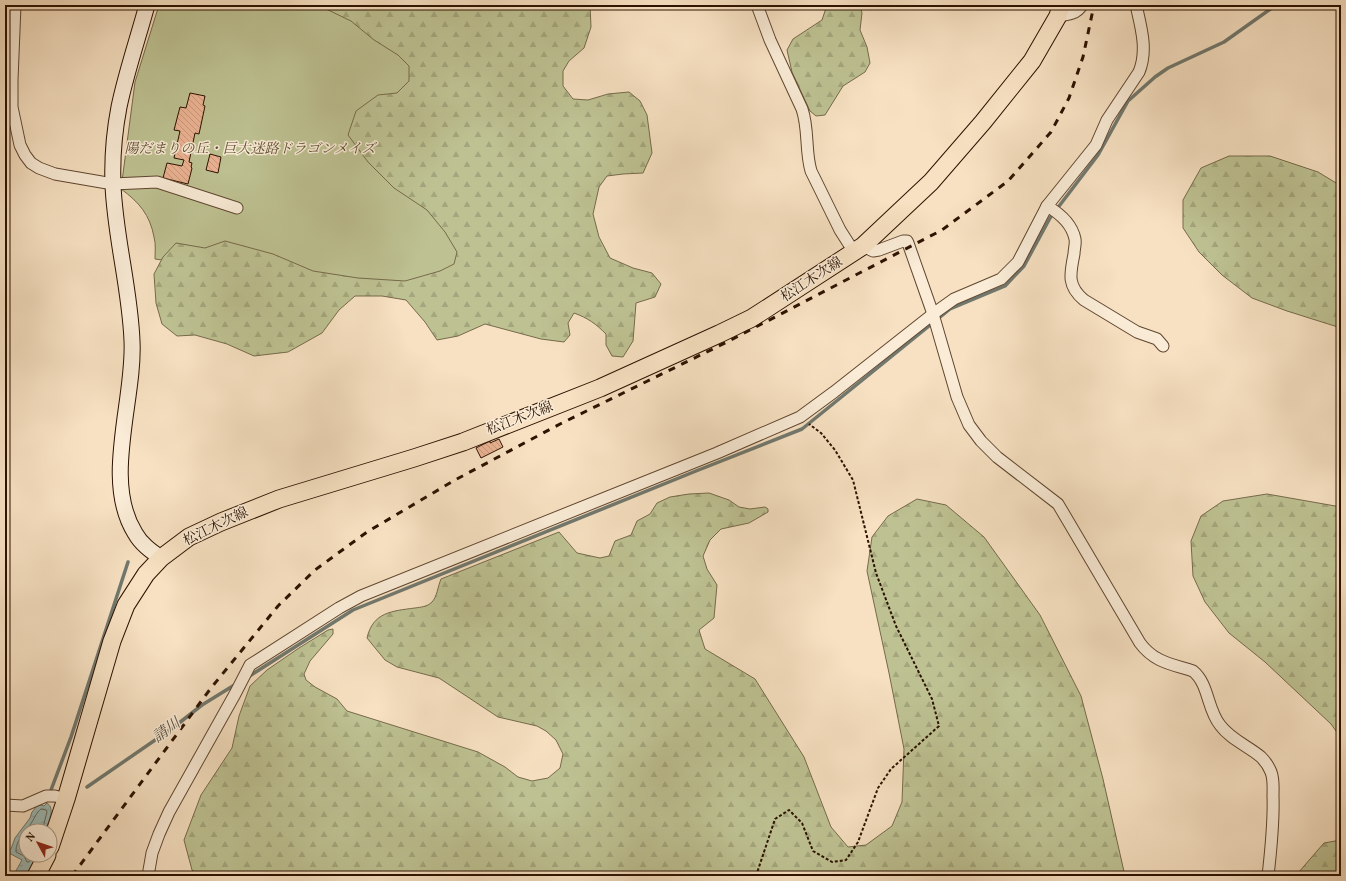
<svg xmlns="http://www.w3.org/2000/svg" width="1346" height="881" font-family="Vollkorn,'Noto Serif JP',serif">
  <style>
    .green { fill: #bec293; stroke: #766a4a }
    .forest { fill: url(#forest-firs); stroke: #766a4a }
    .water { fill: url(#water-ripples); stroke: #71786e }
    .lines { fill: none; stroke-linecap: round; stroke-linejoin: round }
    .shore { stroke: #66675c; stroke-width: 1 }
    .stream { stroke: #71786e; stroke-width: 3.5 }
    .building { fill: url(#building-back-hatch); stroke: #2d1200 }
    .street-casing { stroke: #604630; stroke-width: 13 }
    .secondary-casing { stroke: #2d1200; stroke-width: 17 }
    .primary-casing { stroke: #2d1200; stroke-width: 19 }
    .path { stroke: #2d1200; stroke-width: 2; stroke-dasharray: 3 2; stroke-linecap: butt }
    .street { stroke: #faecd7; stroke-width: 11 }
    .secondary { stroke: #faecd7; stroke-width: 15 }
    .primary { stroke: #f7e1c2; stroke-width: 17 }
    .rail { stroke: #2d1200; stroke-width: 3; stroke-dasharray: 7 7; stroke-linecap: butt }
    .labels { text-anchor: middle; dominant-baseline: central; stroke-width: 3; stroke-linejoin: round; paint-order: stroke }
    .park-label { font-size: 14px; font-style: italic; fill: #605033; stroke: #faecd7 }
    .street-label { font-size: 14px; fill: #2d1200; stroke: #faecd7 }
    .water-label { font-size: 15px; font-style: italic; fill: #554e40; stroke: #faecd7 }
  </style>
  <defs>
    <pattern id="forest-firs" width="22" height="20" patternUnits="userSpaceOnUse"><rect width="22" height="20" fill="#bec293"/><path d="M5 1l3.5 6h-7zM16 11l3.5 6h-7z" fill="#a4a67d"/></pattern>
    <pattern id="water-ripples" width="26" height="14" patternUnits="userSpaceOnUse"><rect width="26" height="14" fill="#9ebcb8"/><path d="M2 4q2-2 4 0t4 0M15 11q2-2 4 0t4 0" fill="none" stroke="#88a19c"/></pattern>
    <pattern id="building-back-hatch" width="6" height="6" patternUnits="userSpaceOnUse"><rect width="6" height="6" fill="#ebb393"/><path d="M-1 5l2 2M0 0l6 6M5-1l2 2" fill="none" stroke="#ca997d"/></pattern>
  </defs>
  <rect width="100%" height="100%" fill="#f7e1c2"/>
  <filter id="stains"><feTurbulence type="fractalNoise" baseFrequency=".005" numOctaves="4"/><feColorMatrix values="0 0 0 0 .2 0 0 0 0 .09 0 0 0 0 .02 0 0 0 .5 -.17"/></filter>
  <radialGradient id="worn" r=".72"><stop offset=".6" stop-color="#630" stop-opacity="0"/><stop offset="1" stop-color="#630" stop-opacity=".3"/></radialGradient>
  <path class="green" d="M159,5H356L417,43L462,218L469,275L351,288L155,259C155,252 156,244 154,237C150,215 139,202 121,189L135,82Z"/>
  <g class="forest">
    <path d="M323,5H590L591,27L584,48L569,61L563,71V86L573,99L588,100L608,94L629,92L640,101L647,115L652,153L643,173L623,174L607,176L599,187L593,214L599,237L610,258L633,268L652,273L661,284L655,297L636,303L633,341L623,357L612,356L606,345V334C596,324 588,318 574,313L568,323L570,335L564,342L541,339L485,324L458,336L437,340L425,322L406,300L382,296H355L339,310L322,333L288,352L254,356L227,344L195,335L177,336L162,324L156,303L154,274L163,257L176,243L205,248L225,241L273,254L313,271L358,278L405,281L440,271L454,264L457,252L445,232L427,210L394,188L368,162L348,135L356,111L378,95L397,93L409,81V66L398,55L374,40L351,21L324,8Z"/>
    <polygon points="827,5 860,5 862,13 860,30 867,47 870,63 865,72 843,86 825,115 816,116 810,111 792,72 787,50 793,39 822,20"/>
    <polygon points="1229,156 1270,156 1318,172 1341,186 1341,328 1287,311 1252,298 1222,275 1199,252 1183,228 1183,200 1201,168"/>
    <path d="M709,493L729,500L739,507L750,509L765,507L768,509V512L749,523L721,529L710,540L703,556L707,569L717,585L714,618L699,630L705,649L755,679L804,757L831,827L848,847L866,845L892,826L902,802L904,749L889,673L867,571L872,537L888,516L917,499L946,505L984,537L1040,615L1081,696L1103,779L1125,876H200L192,870L184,840L201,795L232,748L239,716L250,686L267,670L299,648L328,630L333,629V634L310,661L304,674L306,680L315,687L337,699L347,711L478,752L505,767L518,777L532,781L548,778L560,768L563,754L556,740L546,731L537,726L498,717L439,678L397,667L385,660L367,638C373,612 392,611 415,608C421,607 427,607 432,602C437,597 438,586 441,579L559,532L577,553L600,558L609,556L615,541L631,535L637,521L650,514L657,503L670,497L689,494Z"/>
    <polygon points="1267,494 1341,507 1341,738 1331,724 1265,662 1229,633 1205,602 1193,576 1191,541 1201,516 1223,501"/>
    <polygon points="1341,840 1341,876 1298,876 1298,873 1324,843"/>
  </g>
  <path class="water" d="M47,803C56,809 48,822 45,831H26V855H37L27,876H13L22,860L7,852L11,849L15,838L30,818L32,812L37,806L41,805L44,806Z"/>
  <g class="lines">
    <path class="shore" d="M32,855L29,862H27L24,856L16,852C15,841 26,831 32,822C35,817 36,813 41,809L46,810L47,812L42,831"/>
    <g class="stream">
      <polyline points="248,677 353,610 696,471 802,429 950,309 1005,286 1024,266 1050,218 1098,155 1128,101 1155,77 1168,68 1224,42 1276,5"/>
      <polyline points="87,787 174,727 202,705 236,684"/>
      <polyline points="51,790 71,737 128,562"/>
    </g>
  </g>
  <g class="building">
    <polygon points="190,93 205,96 203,105 205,106 199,134 195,133 189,162 192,163 191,167 192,168 188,184 163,178 167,163 182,166 184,160 174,158 180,131 174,130 180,107 186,108"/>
    <polygon points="210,154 221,157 218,173 206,170"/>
    <polygon points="499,439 503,447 481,458 476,448 490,441 490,443"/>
  </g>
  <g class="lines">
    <g class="street-casing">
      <g id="street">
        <polyline points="15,5 12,80 12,107 20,145 25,155 31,163 39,168 55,174 113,184 157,182 237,208"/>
        <path d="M757,5L770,40L802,109C809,129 805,151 811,171L840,230L854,252"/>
        <path d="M1058,16C1067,15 1077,14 1082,5"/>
        <path d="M1047,206C1059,213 1072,224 1075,239C1076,244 1074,249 1074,254C1070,274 1067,286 1084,300L1137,332L1157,339L1163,346"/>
        <path d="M863,246L873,251L879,250L903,241H907L908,243L933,314L957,397L969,425L981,441L997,457L1058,504L1140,643C1154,662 1171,664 1193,671C1209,684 1207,709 1220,725C1230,739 1248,746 1261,757C1265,761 1269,767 1271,772C1274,780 1273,788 1273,796C1274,823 1271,849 1268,876"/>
        <polyline points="5,805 23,806 46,796 55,796 66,799"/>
        <path d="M148,876L152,853L159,834L169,812L235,694L250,665L339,608L361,596L717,453L800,417L834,392L933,314L954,299L1001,279L1018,262L1047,206L1096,145L1107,120L1139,72C1148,50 1141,27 1136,5"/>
      </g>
    </g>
    <g class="secondary-casing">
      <path id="secondary" d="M147,5C138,38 126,73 119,107C114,133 112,159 113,185C115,237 130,288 132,341C135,400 102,480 135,533C141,544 151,551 161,558"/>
    </g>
    <g class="primary-casing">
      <g id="primary">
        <polyline points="50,847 66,799 112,641 126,605 146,574 161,558 189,537 221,522 279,499 414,458 463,442 600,388 719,334 752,318 863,246 931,182 983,122 1032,61 1058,16 1061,5"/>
        <polyline points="36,876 47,855"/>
      </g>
    </g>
    <polyline class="path" points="756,876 775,819 789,810 802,823 813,851 832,862 846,860 858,842 878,788 891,769 939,726 932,699 896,626 876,573 853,480 835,450 821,433 809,424"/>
    <use href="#street" class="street"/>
    <use href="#secondary" class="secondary"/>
    <use href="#primary" class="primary"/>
    <polyline class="rail" points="72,876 211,688 278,606 315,570 367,532 455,480 560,424 729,341 942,230 1008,181 1051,132 1069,98 1083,57 1094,5"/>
  </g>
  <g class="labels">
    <g class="park-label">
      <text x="250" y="149">陽だまりの丘・巨大迷路ドラゴンメイズ</text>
    </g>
    <g class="street-label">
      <text transform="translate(812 280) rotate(-33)">松江木次線</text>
      <text transform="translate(520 419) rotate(-21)">松江木次線</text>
      <text transform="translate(216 527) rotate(-26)">松江木次線</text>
    </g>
    <g class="water-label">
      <text transform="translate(167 731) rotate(-36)">請川</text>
    </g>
  </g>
  <rect width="1346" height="881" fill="none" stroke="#f7e1c2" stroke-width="20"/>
  <rect x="6" y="6" width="1334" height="869" fill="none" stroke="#2d1200" stroke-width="2"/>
  <rect x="10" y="10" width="1326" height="861" fill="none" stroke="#2d1200"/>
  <g transform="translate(38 843) rotate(310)"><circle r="19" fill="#faecd7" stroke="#a89581"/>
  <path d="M0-3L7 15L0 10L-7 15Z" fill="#8f2418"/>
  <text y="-6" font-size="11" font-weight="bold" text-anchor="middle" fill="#2d1200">N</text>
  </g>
  <rect width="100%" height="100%" filter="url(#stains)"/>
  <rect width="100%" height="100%" fill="url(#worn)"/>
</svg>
